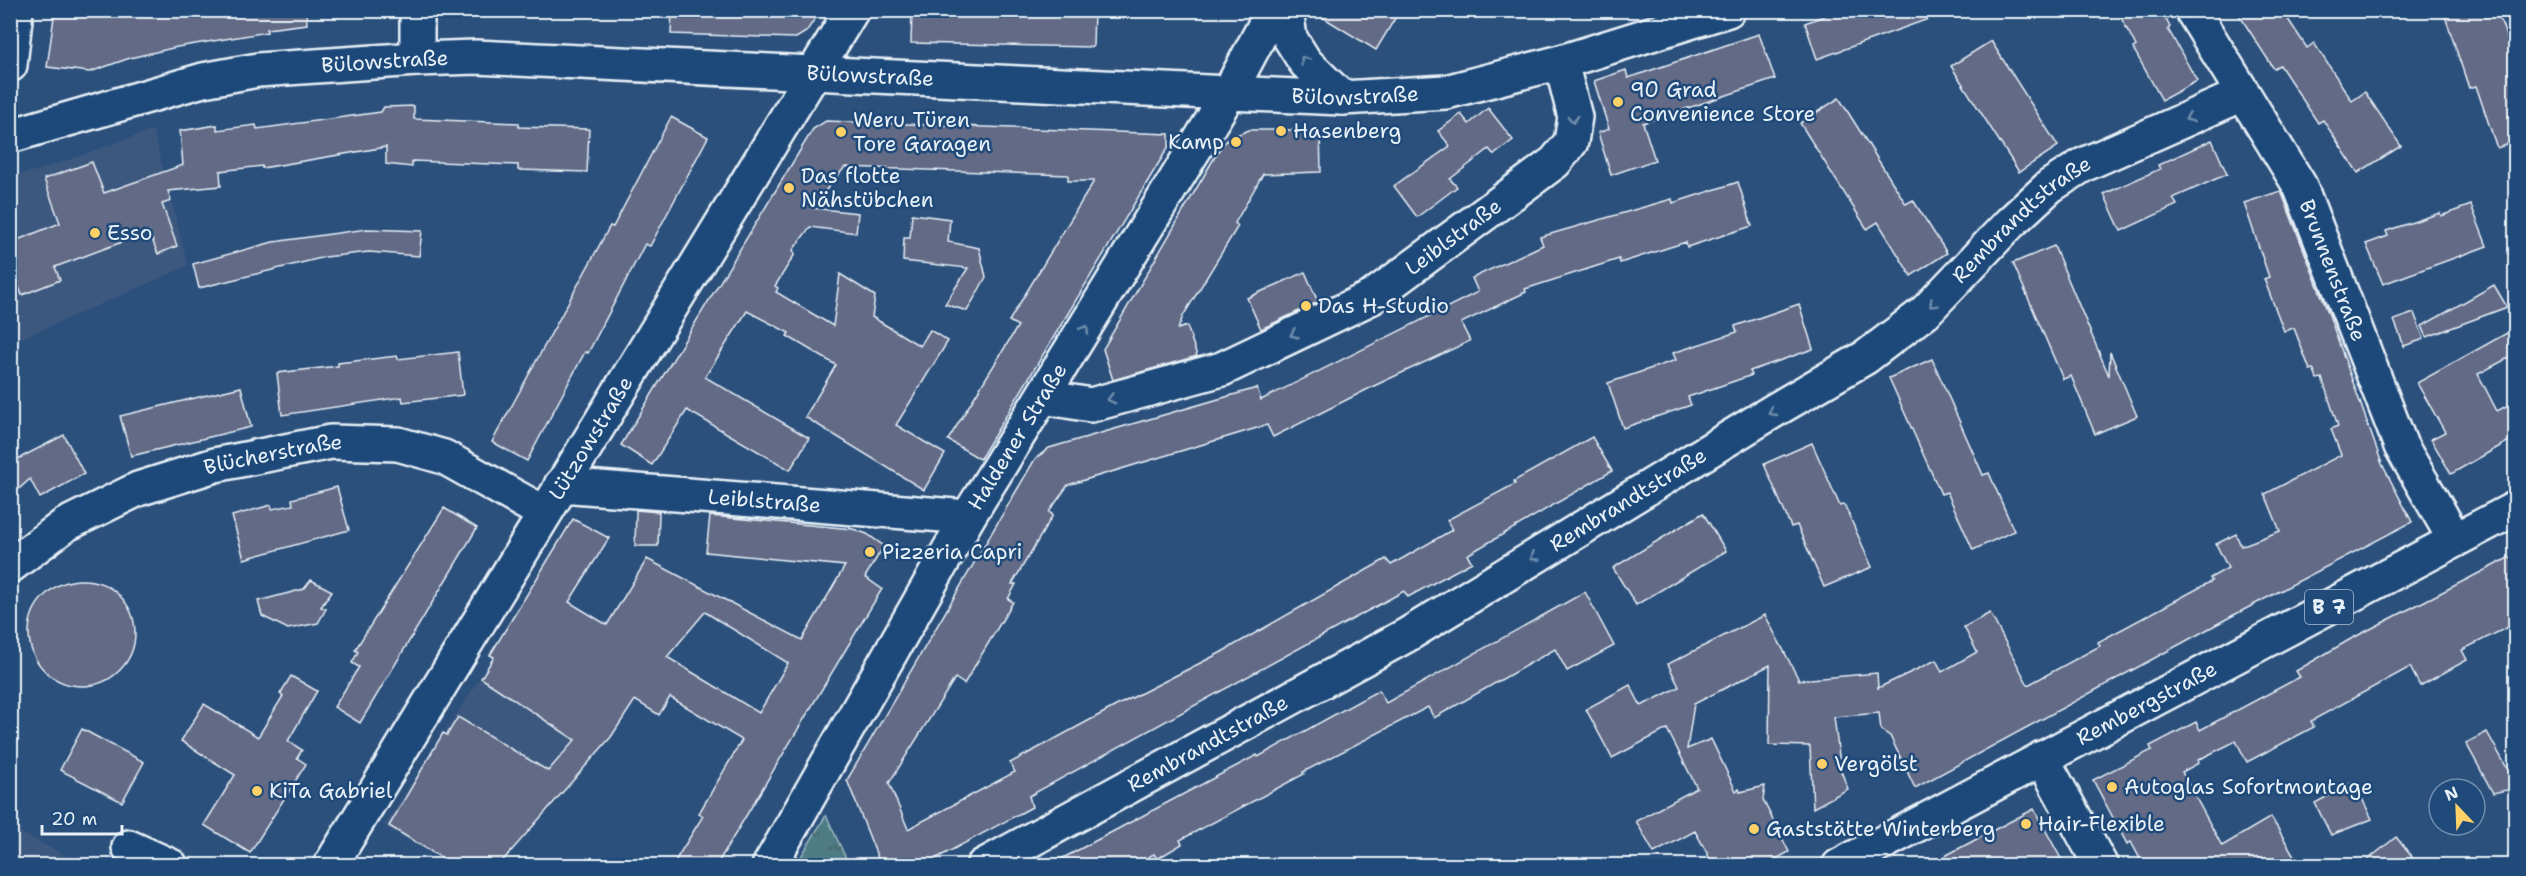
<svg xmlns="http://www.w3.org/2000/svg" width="2526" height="876" font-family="'Shantell Sans',sans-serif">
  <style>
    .built { fill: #3c587f }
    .grass { fill: url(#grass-tufts); stroke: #9bb6be; stroke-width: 1.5 }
    .building { fill: #626a86; stroke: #e8f1f8; stroke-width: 1.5; fill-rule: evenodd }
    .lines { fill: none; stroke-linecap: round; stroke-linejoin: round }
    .minor-casing { stroke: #e8f1f8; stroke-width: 38 }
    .major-casing { stroke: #e8f1f8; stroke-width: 38 }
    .minor { stroke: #1f4a7a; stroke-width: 33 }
    .major { stroke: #1f4a7a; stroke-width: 33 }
    .oneway { stroke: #6f8dac }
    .poi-dot { fill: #ffd166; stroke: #1f4a7a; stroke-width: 2 }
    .labels { text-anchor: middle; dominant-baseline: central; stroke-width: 5; stroke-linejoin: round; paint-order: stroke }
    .shield { fill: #1f4a7a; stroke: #acbfd2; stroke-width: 1.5 }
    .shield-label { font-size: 20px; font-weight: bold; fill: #e8f1f8 }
    .street-label { font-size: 21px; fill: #e8f1f8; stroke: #1f4a7a }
    .poi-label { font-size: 21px; fill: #e8f1f8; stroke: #1f4a7a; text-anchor: start }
  </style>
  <defs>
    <pattern id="grass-tufts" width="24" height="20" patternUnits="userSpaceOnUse" patternTransform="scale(1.5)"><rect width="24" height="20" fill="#4e7c85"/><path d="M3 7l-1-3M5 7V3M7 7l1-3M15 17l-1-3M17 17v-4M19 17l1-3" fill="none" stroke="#4a656a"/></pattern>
  </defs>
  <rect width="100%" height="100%" fill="#2c507c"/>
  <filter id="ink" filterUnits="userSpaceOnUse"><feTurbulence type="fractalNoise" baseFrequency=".0167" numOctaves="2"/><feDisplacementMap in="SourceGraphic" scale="12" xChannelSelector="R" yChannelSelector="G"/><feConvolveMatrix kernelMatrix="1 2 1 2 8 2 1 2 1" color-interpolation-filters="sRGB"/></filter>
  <g filter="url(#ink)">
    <g class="built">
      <polygon points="153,130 188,266 11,343 11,176 40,170"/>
      <polygon points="493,658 611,737 446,862 384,826"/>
      <polygon points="10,827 11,827 83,865 11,865"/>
    </g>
    <polygon class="grass" points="826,815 849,865 796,865"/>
    <g class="building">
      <polygon points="55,10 306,10 307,24 267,29 267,32 177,47 130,58 90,72 47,67"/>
      <polygon points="672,10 821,10 806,32 796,38 671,34"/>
      <polygon points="912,10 1094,10 1093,47 911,43"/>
      <polygon points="1311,10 1400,10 1376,50"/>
      <polygon points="1840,10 1945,10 1945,13 1817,59 1805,23"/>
      <polygon points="2117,10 2161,10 2170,27 2168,29 2197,81 2162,100 2133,48 2136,46"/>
      <polygon points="2236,10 2282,10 2307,48 2314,43 2352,101 2365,92 2401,146 2358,173 2323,120 2318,123 2280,65 2274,69"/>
      <polygon points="2443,10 2497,10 2516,64 2516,141 2497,148 2476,86 2469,88"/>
      <polygon points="1759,34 1775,79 1643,123 1655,160 1611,175 1598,133 1609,129 1594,81 1626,70 1628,78"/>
      <polygon points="1991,41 2058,146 2019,172 1951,66"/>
      <polygon points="1839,98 1906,204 1913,200 1947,253 1911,276 1878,222 1867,229 1800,123"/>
      <polygon points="414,106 414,119 519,123 519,127 589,129 587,172 518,170 518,165 412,161 412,167 386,164 386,147 262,168 262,166 220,171 221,186 168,191 171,201 162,204 177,246 158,254 149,232 55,267 60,280 22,295 18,285 10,288 10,243 60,223 44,179 92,162 104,193 183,165 180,131 217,125 217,130 256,125 257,129 381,112 384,107"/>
      <polygon points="1488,108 1513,140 1494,155 1489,149 1450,179 1457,187 1417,217 1394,186 1450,146 1438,131 1461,114 1469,124"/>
      <polygon points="671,117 708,137 650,246 645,244 588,353 585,352 527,461 492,442 610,226 613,227"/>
      <polygon points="826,121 1169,134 1169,146 980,459 948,440 1018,326 1009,321 1094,181 1068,181 1068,175 845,167 811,208 858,213 856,233 810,227 793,250 795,254 775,286 778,288 776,292 833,326 840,274 875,296 872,317 920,346 930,330 948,341 896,425 945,454 924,490 805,417 836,365 787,336 789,333 747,311 705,377 809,438 790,470 687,410 652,465 621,445 813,129"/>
      <polygon points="1249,130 1320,130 1321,172 1263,174 1235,223 1238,226 1183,316 1178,329 1187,326 1197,356 1113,380 1103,349 1220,148 1229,138"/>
      <polygon points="2212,140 2227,174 2173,198 2177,205 2121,231 2104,194 2160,169 2158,165"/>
      <polygon points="1738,182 1752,226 1687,247 1686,242 1620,263 1619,259 1525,289 1526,292 1461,323 1470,341 1376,385 1273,437 1267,425 1068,485 1049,512 1053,515 1012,584 1016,584 1008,599 1013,602 964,684 955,678 889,783 908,829 1015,772 1010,763 1114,707 1220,653 1386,559 1391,565 1452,530 1447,520 1515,484 1514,481 1592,437 1612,471 1467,555 1472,562 1408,597 1404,591 1029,796 1032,807 922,866 881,866 847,780 1035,459 1049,448 1257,388 1261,400 1478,292 1472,278 1543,245 1540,237 1672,199 1673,203"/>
      <polygon points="2281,191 2329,315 2382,464 2412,522 2232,616 1915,788 1890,736 1881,730 1879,713 1834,717 1841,771 1848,789 1813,808 1810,746 1769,745 1770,665 1694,704 1687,749 1711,739 1736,791 1739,789 1740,792 1765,786 1763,800 1789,852 1763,866 1714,866 1695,831 1654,853 1636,821 1697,788 1667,729 1612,758 1586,709 1630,685 1641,706 1679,687 1668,664 1765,615 1799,680 1877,673 1878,688 1936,660 1942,672 1977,652 1964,627 1990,613 2028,685 2100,646 2098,642 2212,581 2210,578 2228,568 2216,544 2236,534 2241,546 2280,531 2265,494 2341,455 2331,429 2338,426 2322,378 2317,379 2313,369 2310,370 2294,328 2284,331 2264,279 2269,277 2244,203"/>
      <polygon points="2471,205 2487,246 2383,284 2366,244 2388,236 2386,231 2440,213 2441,216"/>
      <polygon points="912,214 950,219 948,242 979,248 986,277 967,311 945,304 968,268 903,261 904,238 910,238"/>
      <polygon points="367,229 422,231 419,256 369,252 325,257 199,288 193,264 273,242"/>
      <polygon points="2054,246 2109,376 2110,352 2137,416 2095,434 2071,376 2063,379 2013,263"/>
      <polygon points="1305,272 1318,302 1261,329 1247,298"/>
      <polygon points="2494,285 2507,307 2427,337 2422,326"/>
      <polygon points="1799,304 1813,349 1750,371 1752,375 1688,397 1691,405 1623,428 1608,383 1676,360 1673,353 1737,332 1735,326"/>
      <polygon points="2414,313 2424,339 2404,346 2394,320"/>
      <polygon points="2516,328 2516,354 2478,374 2497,411 2516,401 2516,437 2451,474 2431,439 2445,432 2417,383"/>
      <polygon points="458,352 463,395 403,402 402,397 282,415 277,373 338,366 338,363 397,356 398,359"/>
      <polygon points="1932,359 1983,475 1989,473 2014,531 1973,550 1947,492 1941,494 1889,378"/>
      <polygon points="241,387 251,427 131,456 120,416"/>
      <polygon points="64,435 84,474 40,498 30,479 10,497 10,463"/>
      <polygon points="1812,443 1840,506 1844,504 1872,567 1824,587 1797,525 1791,527 1764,464"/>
      <polygon points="337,487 349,530 244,559 232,516 271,505 272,509 293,505 292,499"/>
      <polygon points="444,508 477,528 360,723 334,707 359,667 352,663 358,652 355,650"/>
      <polygon points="636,510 659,512 658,546 635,546"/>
      <polygon points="1703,513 1726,551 1636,605 1613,568"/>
      <path d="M710,516L853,529L867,534L884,546L865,577L882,589L716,866H672L703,816L699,813L742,740L670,697L659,715L635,700L611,737L498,866H455L389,826L443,733L447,735L458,717L548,771L575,740L481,678L494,657L490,655L573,519L609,538L569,602L607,625L647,559L802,640L845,566L706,552ZM705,612L788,663L759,713L667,657Z"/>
      <polygon points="2516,554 2516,623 2462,650 2467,660 2420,686 2410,667 2311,721 2314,727 2247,762 2236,741 2198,760 2199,763 2182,772 2222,846 2271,817 2300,866 2144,866 2131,842 2127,844 2093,780 2152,750 2150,746 2196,722 2200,730 2300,677 2296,671 2349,640"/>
      <polygon points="311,580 332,591 321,607 326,609 318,623 288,629 262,616 258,601 304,589"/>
      <circle cx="82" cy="633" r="53"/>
      <polygon points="1585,592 1614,646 1567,671 1555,649 1434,718 1428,707 1303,772 1304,774 1180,840 1182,844 1157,859 1154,854 1131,866 1048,866 1257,755 1258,757 1379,690 1386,703"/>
      <polygon points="291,676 317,691 288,741 302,750 297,758 306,764 250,853 204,825 235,775 181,741 204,704 258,737 283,696 280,694"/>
      <polygon points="82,729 144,762 122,802 60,770"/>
      <polygon points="2487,732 2507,768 2516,764 2516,788 2493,793 2466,743"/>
      <polygon points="2354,782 2372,819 2331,835 2315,803"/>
      <polygon points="2034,809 2065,866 1926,866 1994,830"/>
      <polygon points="2396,837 2412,857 2401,866 2360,866"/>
    </g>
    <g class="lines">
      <g class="minor-casing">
        <g id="minor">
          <path id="s1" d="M2192,10L2300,186L2401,446L2455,540"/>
          <polyline points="417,59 417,10"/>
          <polyline points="10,65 16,10"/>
          <path id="s2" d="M1043,397L1091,405L1222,369L1372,297L1555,162L1571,142L1575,117L1561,62"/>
          <path id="s3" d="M561,485L968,517"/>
          <path id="s4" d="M10,566L65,525L138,489L215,465L331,442L398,444L444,457L544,513"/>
          <polyline points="2042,758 2101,866"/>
          <polyline points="129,847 171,866"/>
          <path id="s5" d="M330,866L852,10"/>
          <path id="s6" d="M769,866L968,517L1229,93L1342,98L1446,92L1561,62L1728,10"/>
          <path id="s7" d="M983,866L1407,635L1775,410L1866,357L1925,312L2010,223L2050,186L2083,165L2243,94"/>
        </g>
      </g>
      <g class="major-casing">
        <g id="major">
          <polyline points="1286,10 1290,38 1305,62 1342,98"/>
          <path id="s8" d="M10,136L203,80L258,70L417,59L476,57L1229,93L1273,10"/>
          <path id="s9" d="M1839,866L2516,508"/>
        </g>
      </g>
      <use href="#minor" class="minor"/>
      <use href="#major" class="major"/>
    </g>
    <defs><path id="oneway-chevron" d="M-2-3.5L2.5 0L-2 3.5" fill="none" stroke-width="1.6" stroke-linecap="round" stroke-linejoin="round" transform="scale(1.5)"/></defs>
    <g class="oneway">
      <use href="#oneway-chevron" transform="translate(1304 60) rotate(-126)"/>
      <use href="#oneway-chevron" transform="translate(2189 118) rotate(156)"/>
      <use href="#oneway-chevron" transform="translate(1573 119) rotate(89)"/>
      <use href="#oneway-chevron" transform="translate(1933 304) rotate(135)"/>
      <use href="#oneway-chevron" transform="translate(1085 329) rotate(-59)"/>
      <use href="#oneway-chevron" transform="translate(1294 334) rotate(155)"/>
      <use href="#oneway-chevron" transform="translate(1111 399) rotate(165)"/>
      <use href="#oneway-chevron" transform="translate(1772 412) rotate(150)"/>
      <use href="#oneway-chevron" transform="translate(1534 557) rotate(147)"/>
    </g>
  </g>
  <g class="poi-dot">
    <circle cx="1618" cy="102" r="6"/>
    <circle cx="1281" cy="131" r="6"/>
    <circle cx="841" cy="132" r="6"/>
    <circle cx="1236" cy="142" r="6"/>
    <circle cx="789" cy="188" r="6"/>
    <circle cx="95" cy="233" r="6"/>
    <circle cx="1306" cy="306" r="6"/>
    <circle cx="870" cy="552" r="6"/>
    <circle cx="1822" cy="764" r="6"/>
    <circle cx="2112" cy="787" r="6"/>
    <circle cx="257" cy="791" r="6"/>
    <circle cx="2026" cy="824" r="6"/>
    <circle cx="1754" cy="829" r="6"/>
  </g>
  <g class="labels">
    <rect class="shield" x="2305" y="590" width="48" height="34" rx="4.5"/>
    <g class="shield-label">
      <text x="2329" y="607">B 7</text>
    </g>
    <g class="street-label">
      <text stroke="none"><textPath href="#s8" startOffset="384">Bülowstraße</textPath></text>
      <text stroke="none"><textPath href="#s8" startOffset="870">Bülowstraße</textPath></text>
      <text stroke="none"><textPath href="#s6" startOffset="1026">Bülowstraße</textPath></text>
      <text stroke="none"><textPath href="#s7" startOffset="1228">Rembrandtstraße</textPath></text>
      <text stroke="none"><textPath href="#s2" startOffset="452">Leiblstraße</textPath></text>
      <text stroke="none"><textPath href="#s1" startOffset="297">Brunnenstraße</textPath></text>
      <text stroke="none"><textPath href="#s6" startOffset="496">Haldener Straße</textPath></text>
      <text stroke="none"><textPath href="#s5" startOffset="501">Lützowstraße</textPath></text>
      <text stroke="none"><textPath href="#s4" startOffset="290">Blücherstraße</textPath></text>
      <text stroke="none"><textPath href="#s7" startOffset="742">Rembrandtstraße</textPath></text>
      <text stroke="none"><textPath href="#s3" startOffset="204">Leiblstraße</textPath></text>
      <text stroke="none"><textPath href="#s9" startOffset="348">Rembergstraße</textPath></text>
      <text stroke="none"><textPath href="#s7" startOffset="256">Rembrandtstraße</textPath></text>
    </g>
    <g class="poi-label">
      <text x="1630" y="90">90 Grad<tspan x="1630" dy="24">Convenience Store</tspan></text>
      <text x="853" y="120">Weru Türen<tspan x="853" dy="24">Tore Garagen</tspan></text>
      <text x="1293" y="131">Hasenberg</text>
      <text x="1224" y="142" text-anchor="end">Kamp</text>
      <text x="801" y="176">Das flotte<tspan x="801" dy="24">Nähstübchen</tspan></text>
      <text x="107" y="233">Esso</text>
      <text x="1318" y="306">Das H-Studio</text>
      <text x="882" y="552">Pizzeria Capri</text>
      <text x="1834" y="764">Vergölst</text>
      <text x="2124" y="787">Autoglas Sofortmontage</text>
      <text x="269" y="791">KiTa Gabriel</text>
      <text x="2038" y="824">Hair-Flexible</text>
      <text x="1766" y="829">Gaststätte Winterberg</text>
    </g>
  </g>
  <rect width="2526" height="876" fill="none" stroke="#1f4a7a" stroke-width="36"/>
  <rect x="18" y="18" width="2490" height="840" fill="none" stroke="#e8f1f8" stroke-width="2" filter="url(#ink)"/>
  <g transform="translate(2457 807) rotate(337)"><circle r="28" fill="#1f4a7a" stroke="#6f8dac" stroke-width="1.5"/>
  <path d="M0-4.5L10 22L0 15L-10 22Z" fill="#ffd166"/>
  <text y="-9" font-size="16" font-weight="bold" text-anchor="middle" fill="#e8f1f8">N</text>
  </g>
  <path d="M42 825v9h80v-9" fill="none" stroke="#e8f1f8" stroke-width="3"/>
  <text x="51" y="825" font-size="18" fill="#e8f1f8" stroke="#1f4a7a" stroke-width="4.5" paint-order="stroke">20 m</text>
</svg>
